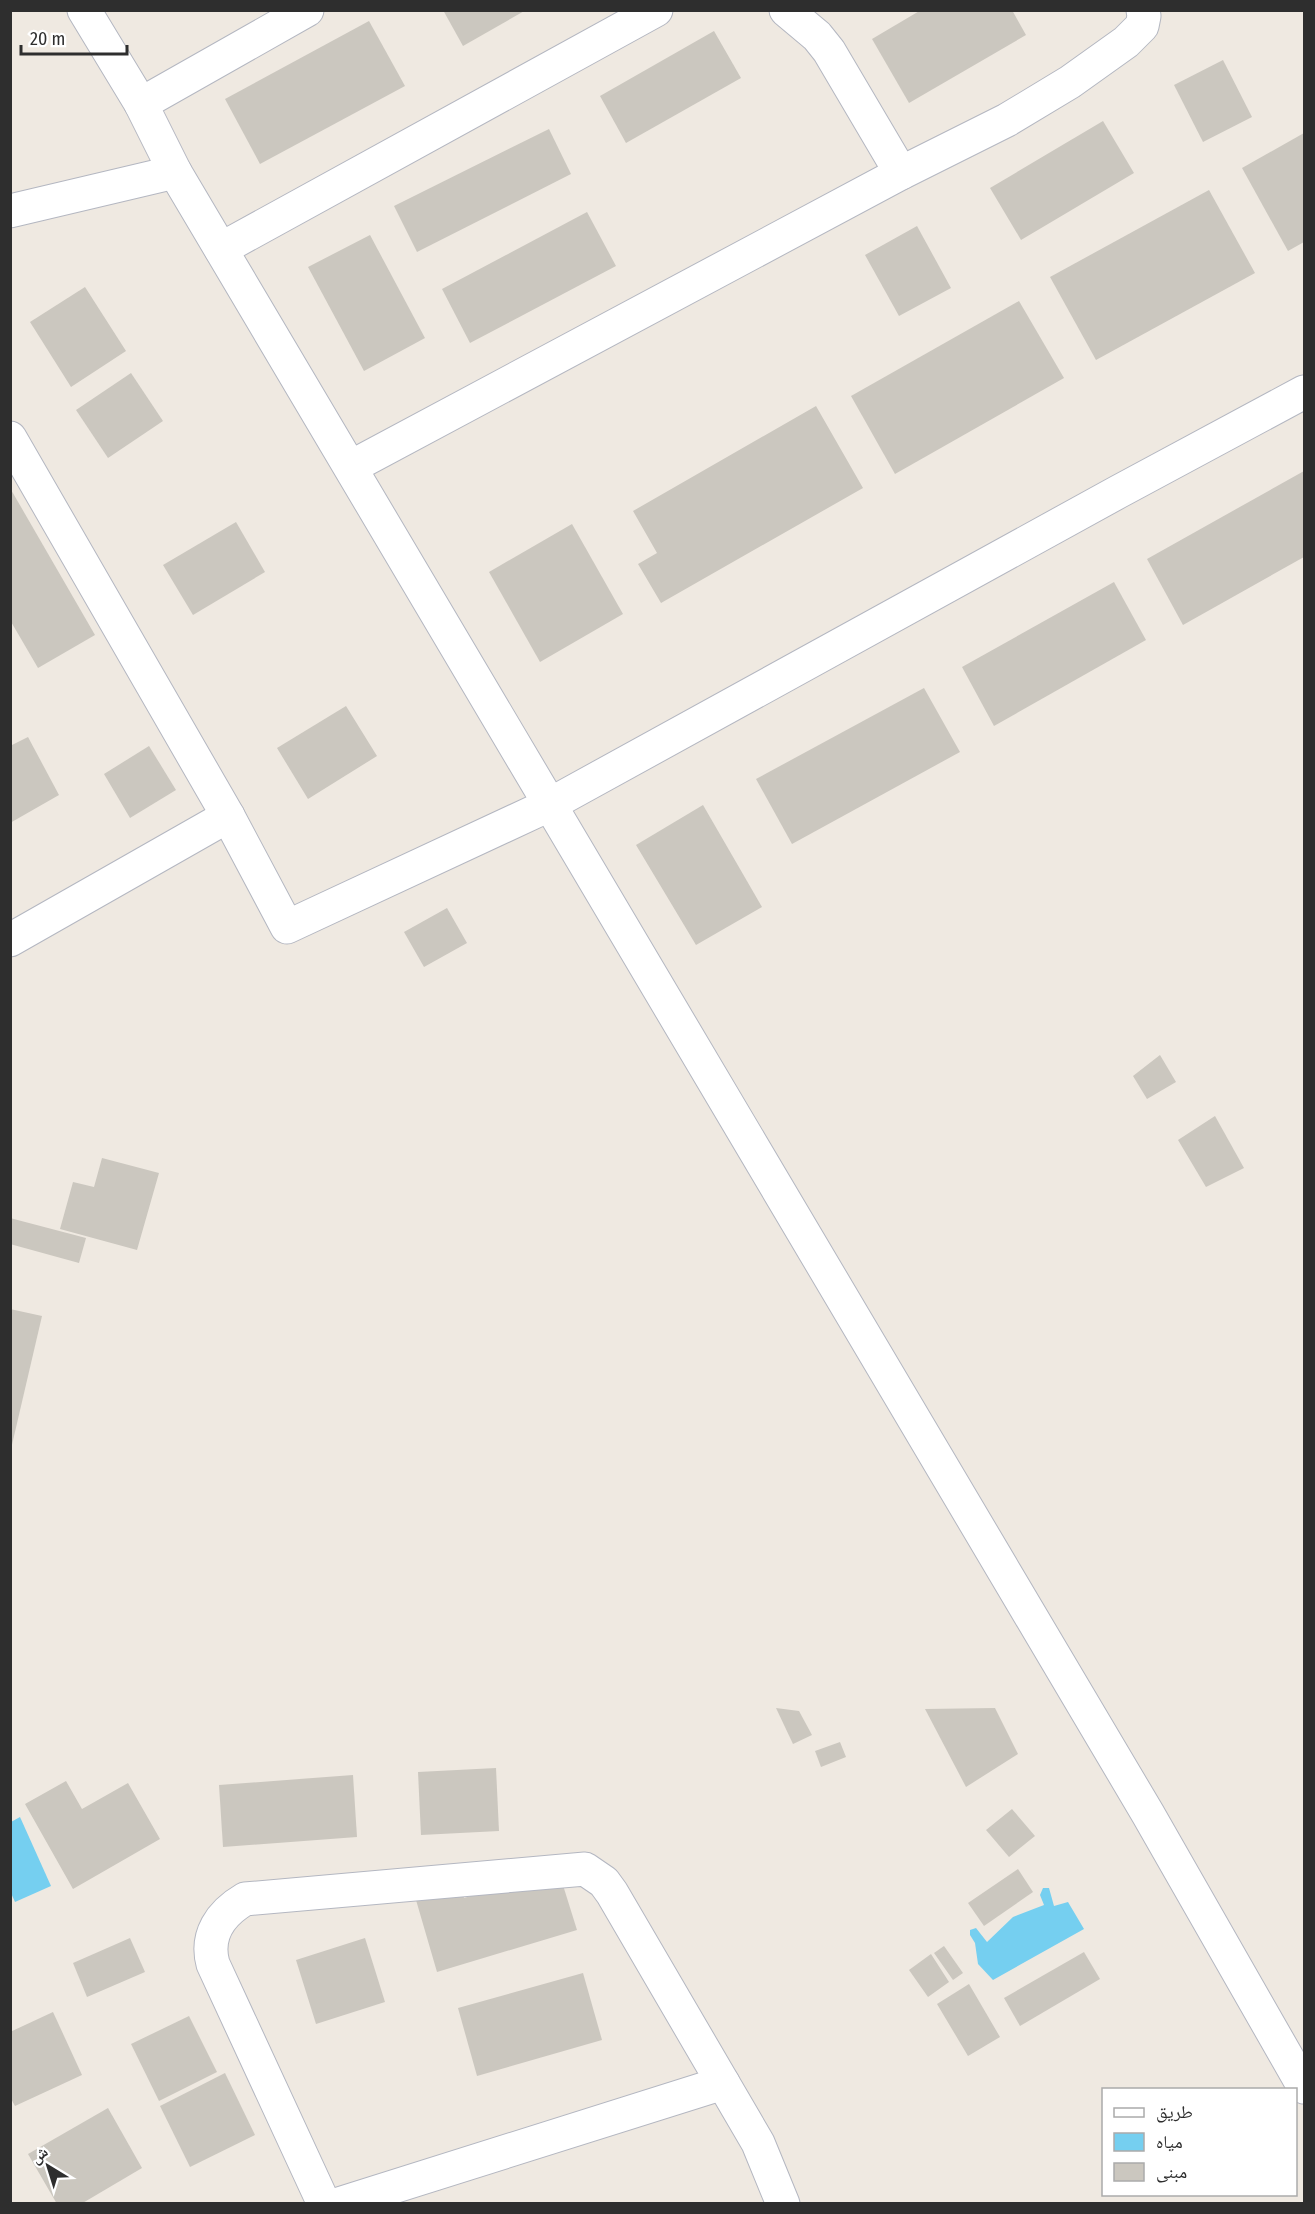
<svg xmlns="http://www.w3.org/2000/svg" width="1315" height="2214" font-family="'Fira Sans Condensed','Noto Naskh Arabic',sans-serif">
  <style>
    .water { fill: #75cff0 }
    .building { fill: #cbc7bf }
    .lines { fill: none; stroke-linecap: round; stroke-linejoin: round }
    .street-casing { stroke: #b4b7c1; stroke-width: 35 }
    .secondary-casing { stroke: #b4b7c1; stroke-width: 35 }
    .street { stroke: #fff; stroke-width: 33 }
    .secondary { stroke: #fff; stroke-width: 33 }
  </style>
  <rect width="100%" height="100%" fill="#efe9e1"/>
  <g class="water">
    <polygon points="20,1817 51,1886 15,1902 11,1893 11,1822"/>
    <polygon points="1043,1888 1049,1888 1054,1906 1068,1902 1084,1929 993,1980 978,1964 975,1943 970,1935 970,1930 976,1928 987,1942 1013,1917 1044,1905 1040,1895"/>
  </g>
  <g class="building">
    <polygon points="443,10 526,10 463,46"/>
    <polygon points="921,10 1012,10 1026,35 909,103 872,39"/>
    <polygon points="369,21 405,86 260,164 225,99"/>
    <polygon points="714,31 741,78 626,143 600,96"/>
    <polygon points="1223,60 1252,117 1203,142 1174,85"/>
    <polygon points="1103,121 1134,173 1021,240 990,188"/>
    <polygon points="549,129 571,174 417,252 394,206"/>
    <polygon points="1304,133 1304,242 1288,251 1242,168"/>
    <polygon points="1209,190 1255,273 1096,360 1050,277"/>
    <polygon points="587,212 616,266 470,343 442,289"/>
    <polygon points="917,226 951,288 899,316 865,255"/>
    <polygon points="370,235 425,338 364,371 308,267"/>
    <polygon points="85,287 126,351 71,387 30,322"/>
    <polygon points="1019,301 1064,378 895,474 851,396"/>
    <polygon points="131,373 163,421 108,458 76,410"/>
    <polygon points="816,406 863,488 661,603 638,564 657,553 633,511"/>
    <polygon points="1304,471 1304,557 1183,625 1147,559"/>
    <polygon points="10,488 95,635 38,668 10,620"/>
    <polygon points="236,522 265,572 193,615 163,565"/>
    <polygon points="572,524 623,614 540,662 489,572"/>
    <polygon points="1114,582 1146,640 994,726 962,667"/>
    <polygon points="924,688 960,752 792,844 756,779"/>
    <polygon points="346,706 377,756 308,799 277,748"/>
    <polygon points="28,737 59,795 10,823 10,746"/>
    <polygon points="149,746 176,790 130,818 104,774"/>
    <polygon points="703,805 762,907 696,945 636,845"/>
    <polygon points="447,908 467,943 424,967 404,932"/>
    <polygon points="1160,1055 1176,1082 1147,1099 1133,1076"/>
    <polygon points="1215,1116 1244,1168 1206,1187 1178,1140"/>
    <polygon points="102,1158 159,1173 137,1250 60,1229 73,1182 94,1187"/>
    <polygon points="10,1218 86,1238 79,1263 10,1244"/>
    <polygon points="10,1309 42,1316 11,1449 10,1449"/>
    <polygon points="776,1708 799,1711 812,1735 793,1744"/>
    <polygon points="995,1708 1018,1754 966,1787 925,1709"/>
    <polygon points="840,1742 846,1757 821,1767 815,1751"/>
    <polygon points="496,1768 499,1831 421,1835 418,1772"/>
    <polygon points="353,1775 357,1837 223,1847 219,1785"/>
    <polygon points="66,1781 82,1809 128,1783 160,1839 73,1889 25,1804"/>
    <polygon points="1012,1809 1035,1836 1009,1857 986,1830"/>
    <polygon points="1018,1869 1033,1892 984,1926 968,1903"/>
    <polygon points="562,1882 577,1930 437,1972 416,1900 461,1886 464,1898 510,1884 533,1884 535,1890"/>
    <polygon points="130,1938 145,1972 87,1997 73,1963"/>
    <polygon points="365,1938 385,2002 316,2024 296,1960"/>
    <polygon points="944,1946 963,1973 953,1980 934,1953"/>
    <polygon points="1084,1952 1100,1979 1020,2026 1004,1998"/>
    <polygon points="931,1954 949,1982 928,1997 909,1970"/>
    <polygon points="583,1973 602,2040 477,2076 458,2008"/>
    <polygon points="969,1984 1000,2037 968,2056 937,2004"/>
    <polygon points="53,2012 82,2075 15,2106 10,2097 10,2032"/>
    <polygon points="189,2016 217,2072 159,2101 131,2044"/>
    <polygon points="225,2073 255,2135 190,2167 160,2106"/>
    <polygon points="108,2108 142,2168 81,2204 57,2204 28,2154"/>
  </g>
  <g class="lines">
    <g class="street-casing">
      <g id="street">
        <polyline points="786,10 817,36 829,51 901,173"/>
        <polyline points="141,104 307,10"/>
        <polyline points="10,211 175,172"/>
        <polyline points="221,249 656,10"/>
        <polyline points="10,438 228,816 287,927 549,805 1118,492 1304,392"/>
        <polyline points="351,467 901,173 1007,120 1070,82 1126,42 1142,26 1144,16 1143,10"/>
        <polyline points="10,940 228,816"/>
        <path d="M324,2204L213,1964C205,1935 221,1913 245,1899L585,1869L604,1882L612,1893L758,2143L783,2204"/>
        <polyline points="339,2204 723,2083"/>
      </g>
    </g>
    <g class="secondary-casing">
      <polyline id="secondary" points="84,10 141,104 175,172 1148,1814 1304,2087"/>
    </g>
    <use href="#street" class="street"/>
    <use href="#secondary" class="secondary"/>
  </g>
  <rect width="1315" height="2214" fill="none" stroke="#2e2e2e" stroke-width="24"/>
  <rect x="1102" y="2088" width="195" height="108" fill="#ffffff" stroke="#ababab" stroke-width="1.5"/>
  <rect x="1114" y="2108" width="30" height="9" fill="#ffffff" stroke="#ababab" stroke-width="1.5"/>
  <text x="1156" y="2118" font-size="18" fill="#2e2e2e">طريق</text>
  <rect x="1114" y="2133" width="30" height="18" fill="#75cff0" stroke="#ababab" stroke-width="1.5"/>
  <text x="1156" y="2148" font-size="18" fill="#2e2e2e">مياه</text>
  <rect x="1114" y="2163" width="30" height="18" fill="#cbc7bf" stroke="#ababab" stroke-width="1.5"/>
  <text x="1156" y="2178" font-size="18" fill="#2e2e2e">مبنى</text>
  <g transform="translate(48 2166) rotate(322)" stroke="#ffffff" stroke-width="4.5" paint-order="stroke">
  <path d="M0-4.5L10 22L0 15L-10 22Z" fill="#2e2e2e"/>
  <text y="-9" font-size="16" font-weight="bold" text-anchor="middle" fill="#2e2e2e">ش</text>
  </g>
  <path d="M21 45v9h106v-9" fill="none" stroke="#2e2e2e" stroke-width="3"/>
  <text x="30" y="45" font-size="18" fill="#2e2e2e" stroke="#ffffff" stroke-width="4.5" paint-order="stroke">20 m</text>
</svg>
